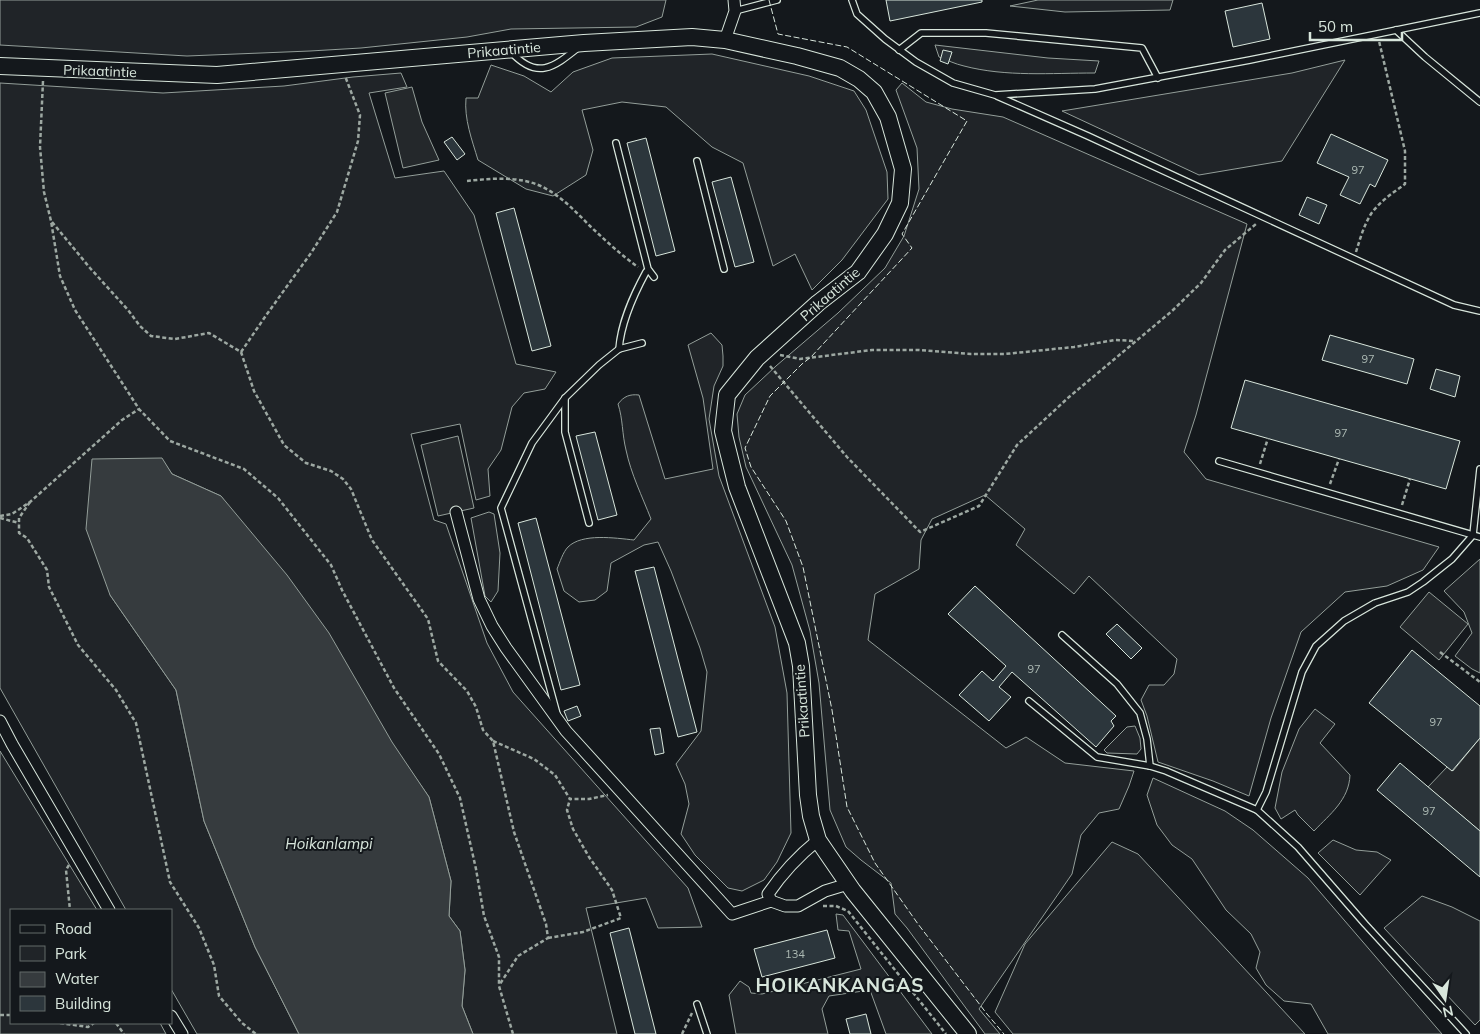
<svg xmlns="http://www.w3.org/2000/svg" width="1480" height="1034" font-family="Mulish,sans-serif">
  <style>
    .green { fill: #202428; stroke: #939e99 }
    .parking { fill: #24282b; stroke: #939e99 }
    .water { fill: #363b3e; stroke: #939e99 }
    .building { fill: #2c363c; stroke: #d8e6dc }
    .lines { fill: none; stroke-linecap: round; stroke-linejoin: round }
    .lane-casing { stroke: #d8e6dc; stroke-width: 8 }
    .street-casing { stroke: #d8e6dc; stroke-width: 13 }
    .secondary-casing { stroke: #d8e6dc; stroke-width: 18 }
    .path { stroke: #9da8a2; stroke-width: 2.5; stroke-dasharray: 4 2.5; stroke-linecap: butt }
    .lane { stroke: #14181c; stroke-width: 5.5 }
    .street { stroke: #14181c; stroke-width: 11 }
    .secondary { stroke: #14181c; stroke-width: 16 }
    .fence { stroke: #d8e6dc; stroke-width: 1; stroke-dasharray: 6 2.5; stroke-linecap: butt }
    .labels { text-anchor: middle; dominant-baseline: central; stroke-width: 4; stroke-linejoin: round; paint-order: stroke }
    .number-label { font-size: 11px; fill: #adbab4 }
    .street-label { font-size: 14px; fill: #d8e6dc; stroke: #14181c }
    .water-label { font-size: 15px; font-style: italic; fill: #d8e6dc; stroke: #14181c }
    .district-label { font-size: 19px; font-weight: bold; letter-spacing: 1px; fill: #d8e6dc; stroke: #14181c }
  </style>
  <rect width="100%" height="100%" fill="#14181c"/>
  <g class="green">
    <polygon points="0,0 666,0 662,17 636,27 511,29 467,37 361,48 310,51 187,56 0,45"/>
    <polygon points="1038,0 1173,0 1170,10 1065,12 1010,6"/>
    <path d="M935,45L1048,58L1099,61L1095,73C1051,73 1006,77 964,66C955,64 947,60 939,57Z"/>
    <path d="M712,54L809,76L854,91L866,110L887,172L888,199L842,260L812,290L795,254L773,266L743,163L712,147L666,107L622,102L582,110L593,150L586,175L553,196L526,189L478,160C472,140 464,119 466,98H478L491,65L524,76L551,92L573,72L612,58Z"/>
    <polygon points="1345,60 1282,161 1199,175 1062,111 1292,73"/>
    <polygon points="401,73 407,87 369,93 395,178 444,171 474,215 516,364 556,372 545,389 524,393 512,407 501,450 488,469 490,496 476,500 460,424 411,434 434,520 446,524 487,643 513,692 688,888 702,927 658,928 646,898 586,908 617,1034 473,1034 462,1006 465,970 460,931 449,916 451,881 429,797 221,496 172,474 161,458 110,595 176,690 204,821 255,947 299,1034 197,1034 171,989 171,910 126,910 0,688 0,83 163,93 284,86 353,77"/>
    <polygon points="902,83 926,102 952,109 1003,117 1247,224 1196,415 1184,452 1206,479 1439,547 1423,570 1387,586 1345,592 1301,632 1271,718 1249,796 1213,781 1158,762 1147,716 1141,700 1149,685 1164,685 1174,674 1177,659 1089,576 1074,594 1016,545 1025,529 985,495 932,519 921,540 919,569 875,594 868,640 1006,748 1026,737 1065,763 1134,771 1129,786 1119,809 1099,813 1081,835 1072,874 979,1009 1000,1034 985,1034 907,928 895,914 891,883 861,860 846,847 830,810 819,683 810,631 792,565 746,467 739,437 737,414 745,395 776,366 838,313 885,268 904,236 919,189 917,148 896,90"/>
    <path d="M711,333L722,345L723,356V366L714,386L709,419L719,476L775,627L787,693L791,833L777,862L764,880L742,891L728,888L695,855L681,834L689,804L685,784L676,764L701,731L707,672L700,648L671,571L658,542L644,545L611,563L607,591L595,600L579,602L564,591L557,569C560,562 563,552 568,547C582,533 615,538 634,540L651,519C642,496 631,474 626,450C622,434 623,419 618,404C624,396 630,394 639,395L665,479L713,469L703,398L688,345Z"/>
    <polygon points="489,512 494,514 500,553 498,591 491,602 485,596 471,518"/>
    <polygon points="1480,559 1480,673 1472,669 1455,656 1472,633 1464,612 1444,591"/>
    <path d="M1315,709L1335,724L1320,743L1350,775C1349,800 1330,814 1314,831L1298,815L1295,810L1281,819L1275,808L1282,772L1299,729Z"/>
    <polygon points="1135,726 1140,738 1141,749 1137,754 1107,753 1104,750 1127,727"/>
    <polygon points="0,751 97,910 11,910 11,1023 160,1023 166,1034 0,1034"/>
    <polygon points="1153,778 1225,811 1253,830 1308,878 1442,1034 1328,1034 1311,1004 1284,1001 1266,985 1256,968 1260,952 1251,934 1226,910 1192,859 1172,845 1157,825 1147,795"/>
    <polygon points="1333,840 1356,850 1377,852 1391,860 1360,895 1318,853"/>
    <polygon points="1112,842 1138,854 1305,1034 1013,1034 995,1012 1025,944"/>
    <polygon points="1422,896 1452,907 1480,921 1480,1020 1475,1025 1384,928"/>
    <polygon points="836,914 843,915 932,1034 886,1034 870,990 829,996 822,1009 828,1034 736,1034 729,995 740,981 749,987 751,993 762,994 861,969 849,931 838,930"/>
  </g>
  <g class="parking">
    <polygon points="412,87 422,122 439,160 403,168 385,93"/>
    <polygon points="458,436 474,508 438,516 421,445"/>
    <polygon points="1429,592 1468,624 1439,660 1400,627"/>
    <polygon points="1480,738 1480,831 1428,787 1447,767 1453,771"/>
  </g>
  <polygon class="water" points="162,458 172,474 221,496 287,575 329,633 392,742 429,797 451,881 449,916 460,931 465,970 462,1006 473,1034 299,1034 255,947 204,821 176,690 110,595 86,529 92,459"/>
  <g class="building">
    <polygon points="886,0 982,0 982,2 890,21"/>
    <polygon points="1262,3 1270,39 1233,47 1225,11"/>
    <polygon points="943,50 952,52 948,64 940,61"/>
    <polygon points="1331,134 1388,160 1375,187 1370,184 1360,204 1340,195 1349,177 1317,163"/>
    <polygon points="452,137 465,154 457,160 444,142"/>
    <polygon points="646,138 675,251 656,256 627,143"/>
    <polygon points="731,177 754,262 735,267 712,182"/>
    <polygon points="1307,197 1327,205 1319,224 1299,215"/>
    <polygon points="514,208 551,346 532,351 496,213"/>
    <polygon points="1330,335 1414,359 1407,384 1322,360"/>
    <polygon points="1436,369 1460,376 1455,397 1430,389"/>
    <polygon points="1245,380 1460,441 1446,489 1231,428"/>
    <polygon points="595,432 617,515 598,520 576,436"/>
    <polygon points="536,518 580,685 561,690 518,523"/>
    <polygon points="654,567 697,732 678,737 635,571"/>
    <polygon points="975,586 1116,716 1111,721 1114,726 1096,747 1012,672 999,687 1011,697 989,721 959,695 982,671 993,681 1006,666 948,614"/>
    <polygon points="1117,624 1142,648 1131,659 1106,634"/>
    <polygon points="1412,650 1480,706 1480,738 1452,771 1369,703"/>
    <polygon points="577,706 581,716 568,721 564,711"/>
    <polygon points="660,728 664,753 655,755 650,729"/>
    <polygon points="1400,763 1480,831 1480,877 1377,790"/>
    <polygon points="629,928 656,1034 635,1034 610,933"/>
    <polygon points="827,930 835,958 762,977 754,949"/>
    <polygon points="866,1014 871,1034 850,1034 846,1019"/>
  </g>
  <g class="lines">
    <g class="lane-casing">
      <g id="lane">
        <polyline points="852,0 857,14 885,39 916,62 953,83 995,95 1095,89 1250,60 1480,13"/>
        <polyline points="735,11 777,0"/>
        <polyline points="1396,30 1425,57 1480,102"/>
        <polyline points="899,50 921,33 986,33 1142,48 1158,78"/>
        <path d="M511,52C537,80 553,68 579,47"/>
        <polyline points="997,96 1088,136 1454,305 1480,311"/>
        <polyline points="616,143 648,269 654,277"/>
        <polyline points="697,161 724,269"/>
        <path d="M619,349C621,322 633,296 646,272"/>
        <polyline points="565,398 565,432 589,523"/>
        <polyline points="1219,461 1480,537"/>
        <polyline points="1062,635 1117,684 1140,713 1147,739 1150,766"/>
        <polyline points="1029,701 1097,757 1150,766 1166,771 1257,810 1266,792 1302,672 1316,646 1344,621 1375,603 1408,592 1423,582 1452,559 1473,535 1480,469"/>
        <polyline points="557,714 501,508 532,443 565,398 599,365 619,349 642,343"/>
        <polyline points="1257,810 1298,847 1365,924 1466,1034"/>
        <polyline points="697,1004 707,1034"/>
      </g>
    </g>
    <g class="street-casing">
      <g id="street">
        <polyline points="725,40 735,11 734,0"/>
        <polyline points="456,512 479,599 492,626 506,648 566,731 732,914 771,901 785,906 798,906 825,891 848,884"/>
        <polyline points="0,721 12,744 109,910"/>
        <path d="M771,901L768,894C783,872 797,857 818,840"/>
        <polyline points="171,1016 182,1034"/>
      </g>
    </g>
    <g class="secondary-casing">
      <polyline id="secondary" points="0,66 217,75 584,43 692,37 725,40 797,56 840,68 859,79 874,92 888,117 903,169 900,203 885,234 858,272 818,303 757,358 727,395 723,431 737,487 797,643 801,666 808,795 811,816 818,840 853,891 968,1034"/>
    </g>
    <g class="path">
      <polyline points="43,81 40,147 44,192 51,221 60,276 75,310 139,409 170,441 244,469 278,498 331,565 342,590 394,688 439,754 460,798 476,869 484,916 499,957 499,986 513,1034"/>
      <path d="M467,181C485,179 507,177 525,181C552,186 572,208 591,227C606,241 621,255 638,267"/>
      <polyline points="52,222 90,268 128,310 140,326 151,336 175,339 209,333 241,352 254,391 284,445 306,463 331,471 343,479 351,489 372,540 428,619 438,661 467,691 476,707 483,730 493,741 514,832 546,924 548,938 518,956 500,984"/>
      <path d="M1356,252C1360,239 1364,225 1371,214C1380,201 1393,193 1405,184V151L1379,41"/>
      <polyline points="241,352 267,314 311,253 337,212 358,141 360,115 345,76"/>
      <polyline points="780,355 800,359 872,350 919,350 971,354 1005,354 1074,347 1115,340 1135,341"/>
      <polyline points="770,366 847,457 920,532 979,506 1017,445 1069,397 1172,311 1201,283 1225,250 1256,224"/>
      <polyline points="1260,464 1268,438"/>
      <polyline points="1330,484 1339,459"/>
      <polyline points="30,502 19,518 19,533 27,538 47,570 49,587 78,645 116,690 136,723 170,882 199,928 214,965 219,996 242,1023 256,1034"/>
      <polyline points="1402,505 1410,479"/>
      <polyline points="0,516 12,514 30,502 122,420 139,409"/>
      <polyline points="0,518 19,523"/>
      <polyline points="1440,652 1480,682"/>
      <polyline points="493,741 534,759 555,775 570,799 589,799 608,795"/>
      <polyline points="69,865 66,870 70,910"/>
      <polyline points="823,906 836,906 848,911 946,1034"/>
      <polyline points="548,938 583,932 621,918 612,890 589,857 573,829 567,810 570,799"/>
      <polyline points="0,1015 11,1015"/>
      <polyline points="60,1023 88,1027 94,1023"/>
      <polyline points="116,1023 124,1034"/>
      <polyline points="682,1034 692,1013"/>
    </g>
    <use href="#lane" class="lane"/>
    <use href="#street" class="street"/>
    <use href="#secondary" class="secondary"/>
    <polyline class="fence" points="769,0 778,34 847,47 967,121 902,234 912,248 811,357 802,364 770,396 745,448 751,467 786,521 803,567 832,710 847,807 875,863 918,924 987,1014 1004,1034"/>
  </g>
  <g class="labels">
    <g class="number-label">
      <text x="1358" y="170">97</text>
      <text x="1368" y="359">97</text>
      <text x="1341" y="433">97</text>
      <text x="1034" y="669">97</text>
      <text x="1436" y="722">97</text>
      <text x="1429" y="811">97</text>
      <text x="795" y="954">134</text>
    </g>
    <g class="street-label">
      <text transform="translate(504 50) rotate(-5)">Prikaatintie</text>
      <text transform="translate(100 71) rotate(2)">Prikaatintie</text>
      <text transform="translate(830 294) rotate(-41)">Prikaatintie</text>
      <text transform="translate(802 701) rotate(-94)">Prikaatintie</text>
    </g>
    <g class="water-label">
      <text x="329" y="843">Hoikanlampi</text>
    </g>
    <g class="district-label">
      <text x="840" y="985">HOIKANKANGAS</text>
    </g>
  </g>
  <rect x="10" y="909" width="162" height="115" fill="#14181c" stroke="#626a69"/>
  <rect x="20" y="925" width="25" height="8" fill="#14181c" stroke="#626a69"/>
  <text x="55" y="934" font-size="15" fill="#d8e6dc">Road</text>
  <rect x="20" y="946" width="25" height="15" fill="#202428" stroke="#626a69"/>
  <text x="55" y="959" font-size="15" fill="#d8e6dc">Park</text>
  <rect x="20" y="972" width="25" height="15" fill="#363b3e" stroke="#626a69"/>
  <text x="55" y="984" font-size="15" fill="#d8e6dc">Water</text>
  <rect x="20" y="996" width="25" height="15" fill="#2c363c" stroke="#626a69"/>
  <text x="55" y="1009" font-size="15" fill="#d8e6dc">Building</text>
  <g transform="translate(1445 999) rotate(167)" stroke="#14181c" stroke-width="4" paint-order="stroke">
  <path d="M0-4L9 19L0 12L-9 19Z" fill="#d8e6dc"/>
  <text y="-8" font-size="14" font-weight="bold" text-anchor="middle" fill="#d8e6dc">N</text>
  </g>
  <path d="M1310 32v8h92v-8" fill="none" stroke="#d8e6dc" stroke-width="2.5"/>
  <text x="1318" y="32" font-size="15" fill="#d8e6dc" stroke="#14181c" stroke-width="4" paint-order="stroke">50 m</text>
</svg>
